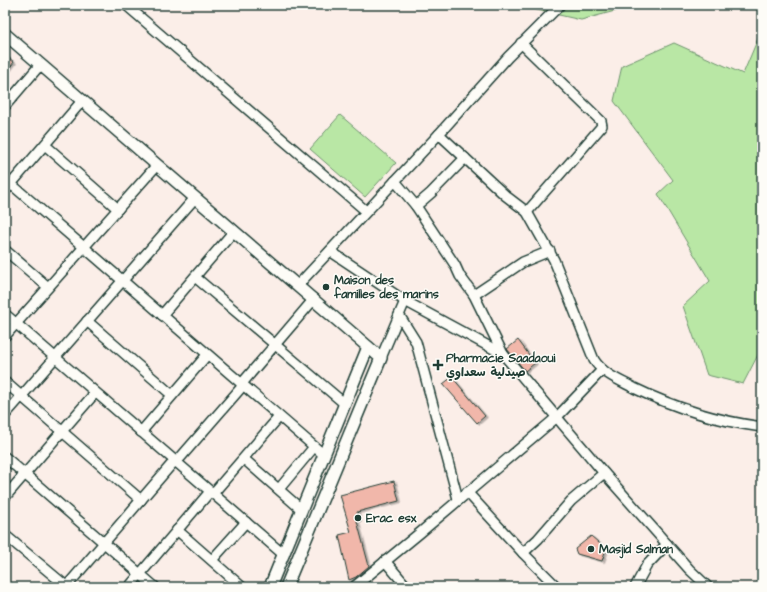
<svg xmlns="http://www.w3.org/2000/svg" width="767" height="592" font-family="'Architects Daughter','Playpen Sans Arabic',sans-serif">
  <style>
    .grass { fill: #b9e7a5; stroke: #6c926c }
    .building { fill: #f1b7aa; stroke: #1f3d34; filter: url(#shadow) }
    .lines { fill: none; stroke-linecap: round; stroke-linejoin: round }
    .minor-casing { stroke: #1f3d34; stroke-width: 12 }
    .tertiary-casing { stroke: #1f3d34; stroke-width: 14 }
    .minor { stroke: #fdfcf7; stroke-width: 9 }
    .tertiary { stroke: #fdfcf7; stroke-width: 11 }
    .poi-dot { fill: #1f3d34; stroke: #fdfcf7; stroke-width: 1.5 }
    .labels { text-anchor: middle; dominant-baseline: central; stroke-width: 3; stroke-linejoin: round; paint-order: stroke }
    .poi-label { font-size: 12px; font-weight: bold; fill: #1f3d34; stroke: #fdfcf7; text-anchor: start }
  </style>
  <defs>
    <filter id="shadow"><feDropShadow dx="2.5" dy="1.5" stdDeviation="0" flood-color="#0004"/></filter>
  </defs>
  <rect width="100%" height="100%" fill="#fbeee8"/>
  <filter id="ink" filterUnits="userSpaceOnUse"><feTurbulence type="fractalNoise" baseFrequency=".025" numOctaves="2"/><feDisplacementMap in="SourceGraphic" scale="8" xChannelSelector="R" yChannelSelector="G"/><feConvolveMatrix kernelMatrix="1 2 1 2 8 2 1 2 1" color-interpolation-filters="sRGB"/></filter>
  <g filter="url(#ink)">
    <g class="grass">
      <polygon points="524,5 621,5 619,10 581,20 528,8"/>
      <polygon points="762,29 762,347 743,384 707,375 683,306 710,281 658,194 673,180 614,101 622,66 674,43 743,74"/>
      <polygon points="340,115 396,163 365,197 310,149"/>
    </g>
    <g class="building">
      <polygon points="5,55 14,62 5,74"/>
      <polygon points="518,340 535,363 525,371 507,349"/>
      <polygon points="452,377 485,416 477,423 443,384"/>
      <polygon points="394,481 399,501 357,512 359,520 357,521 369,566 356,577 349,580 339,535 351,532 340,495"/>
      <polygon points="591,536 606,549 602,561 577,554 575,549"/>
    </g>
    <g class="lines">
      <g class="minor-casing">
        <g id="minor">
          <polyline points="126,5 366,211"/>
          <polyline points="521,43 601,121 602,126 527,212"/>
          <polyline points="5,106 40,65"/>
          <path d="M439,134L506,196L527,212L554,260L594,360C603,374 619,380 634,388C675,408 717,421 762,427"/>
          <polyline points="45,145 118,209"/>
          <polyline points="395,181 416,206 455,265 460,276 474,295 503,354"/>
          <polyline points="11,184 324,455"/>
          <polyline points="5,191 82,101"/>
          <polyline points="416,206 431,193 465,158"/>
          <polyline points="5,250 48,287"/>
          <polyline points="330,251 405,301 503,354 604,473 689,569 708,587"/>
          <polyline points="195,277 345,404"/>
          <polyline points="298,285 439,134 508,57 560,5"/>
          <polyline points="474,295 523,262 550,251"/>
          <polyline points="5,314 284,555"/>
          <polyline points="162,315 234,231"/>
          <polyline points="399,315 416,342 458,499"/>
          <polyline points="87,321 172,395"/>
          <polyline points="5,336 157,165"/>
          <polyline points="381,358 405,301"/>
          <polyline points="5,382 141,500"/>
          <polyline points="5,415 195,198"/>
          <polyline points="141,432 207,355"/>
          <polyline points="5,457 155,587"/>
          <polyline points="244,459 302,510"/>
          <polyline points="279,489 314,447"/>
          <polyline points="467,492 523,553 557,587"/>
          <polyline points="5,497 95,393"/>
          <polyline points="177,530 242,587"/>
          <polyline points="5,535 66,586"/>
          <polyline points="523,553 538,539 571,501 604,473"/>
          <polyline points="212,560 246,522"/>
          <polyline points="385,561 407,587"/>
          <polyline points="66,587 171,465 180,458 240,389 244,381 314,299"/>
          <polyline points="129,587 208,494 216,490 279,417"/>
          <polyline points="354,587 421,532 557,417 602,370"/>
          <polyline points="635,587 647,565 667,544"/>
        </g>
      </g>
      <g class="tertiary-casing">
        <g id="tertiary">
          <polyline points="5,34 381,358 286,587"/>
          <polyline points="270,587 368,347"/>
        </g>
      </g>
      <use href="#minor" class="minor"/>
      <use href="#tertiary" class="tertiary"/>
    </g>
  </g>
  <g class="poi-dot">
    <circle cx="326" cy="287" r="4"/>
    <path d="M436 359h4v4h4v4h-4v4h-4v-4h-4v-4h4z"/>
    <circle cx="358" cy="518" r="4"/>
    <circle cx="591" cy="549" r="4"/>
  </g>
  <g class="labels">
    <g class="poi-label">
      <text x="334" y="280">Maison des<tspan x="334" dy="14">familles des marins</tspan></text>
      <text x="446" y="358">Pharmacie Saadaoui<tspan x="446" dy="14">صيدلية سعداوي</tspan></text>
      <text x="366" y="518">Erac esx</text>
      <text x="599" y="549">Masjid Salman</text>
    </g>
  </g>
  <rect width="767" height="592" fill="none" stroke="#fdfcf7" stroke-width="20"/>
  <rect x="10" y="10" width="747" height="572" fill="none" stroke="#1f3d34" stroke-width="1.5" filter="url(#ink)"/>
</svg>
